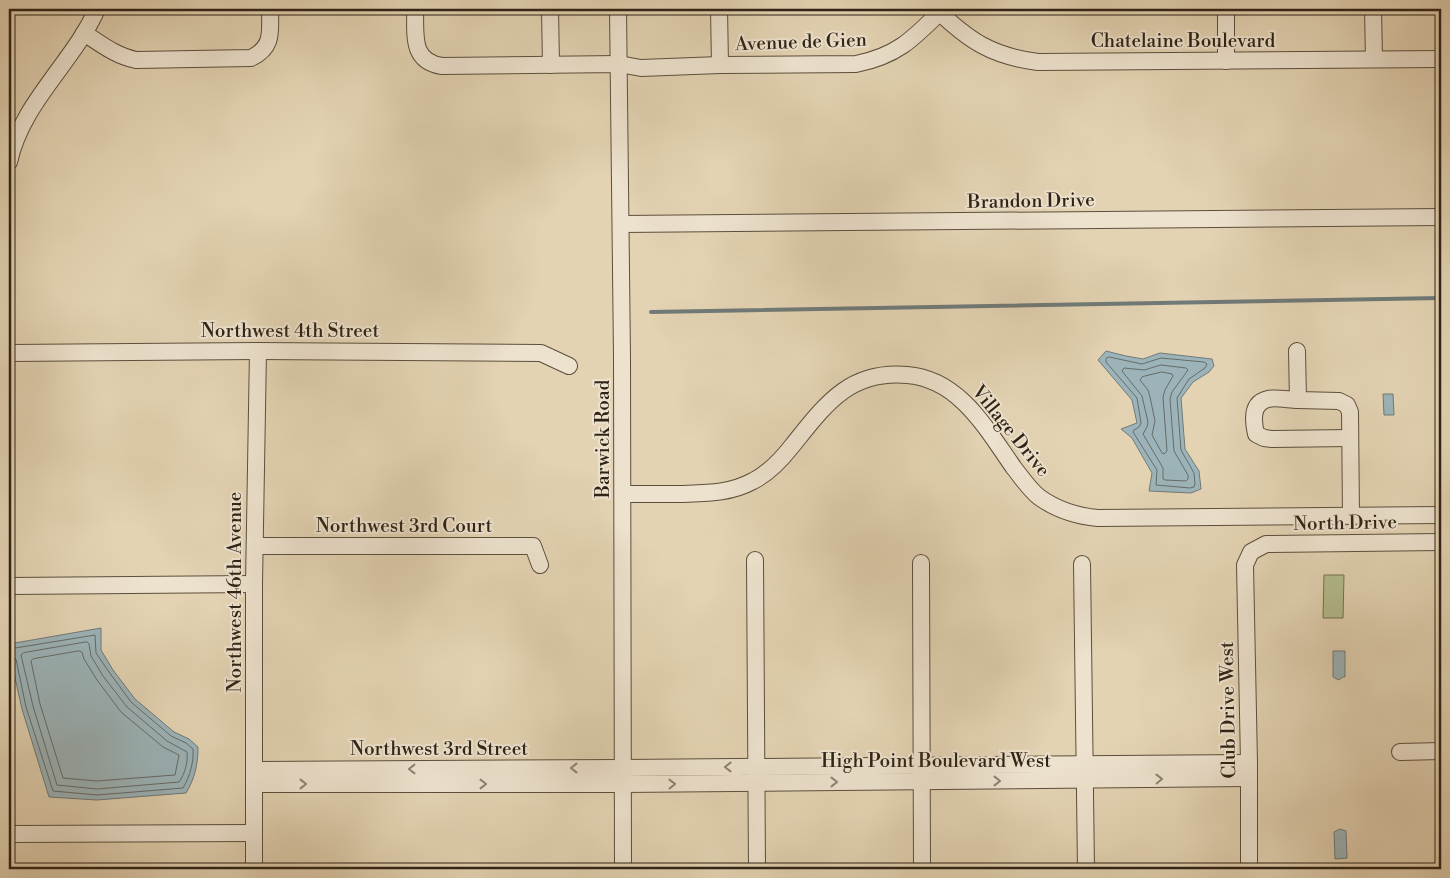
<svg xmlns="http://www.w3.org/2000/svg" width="1450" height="878" font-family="'Libre Bodoni',serif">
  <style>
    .green { fill: #b3bc8d; stroke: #717052 }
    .water { fill: #9cb4b9; stroke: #707a78 }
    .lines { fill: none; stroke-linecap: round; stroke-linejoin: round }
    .shore { stroke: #666c68; stroke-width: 1 }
    .stream { stroke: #707a78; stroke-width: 4 }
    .minor-casing { stroke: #5c4f3d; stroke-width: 18 }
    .minor { stroke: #ede2ce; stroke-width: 16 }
    .oneway { stroke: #8e8272 }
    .labels { text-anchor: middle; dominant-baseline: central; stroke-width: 4; stroke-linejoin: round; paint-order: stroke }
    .street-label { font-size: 19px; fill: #2f2316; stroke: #ede2ce }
  </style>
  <rect width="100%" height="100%" fill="#e3d3b3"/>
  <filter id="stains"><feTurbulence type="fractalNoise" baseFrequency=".004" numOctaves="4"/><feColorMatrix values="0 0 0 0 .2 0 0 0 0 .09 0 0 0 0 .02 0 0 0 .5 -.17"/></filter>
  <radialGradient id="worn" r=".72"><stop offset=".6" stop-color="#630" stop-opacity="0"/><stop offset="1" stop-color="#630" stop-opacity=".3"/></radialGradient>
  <polygon class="green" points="1324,575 1344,575 1343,618 1323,618"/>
  <g class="water">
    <polygon points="1106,351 1126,356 1143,359 1160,353 1212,359 1214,366 1209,372 1193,382 1181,398 1185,449 1199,471 1201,489 1191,493 1149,491 1152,473 1132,438 1121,429 1137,423 1132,400 1098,360"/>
    <polygon points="1383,394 1393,394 1394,415 1384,415"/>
    <path d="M101,628V650L113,670L135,699L174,732L189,739L198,747C198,764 195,778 186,793L97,800L49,797L22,709L9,651V644Z"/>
    <polygon points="1333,651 1345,651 1345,677 1343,677 1339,680 1333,677"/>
    <polygon points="1340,829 1346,831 1347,858 1335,859 1334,832"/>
  </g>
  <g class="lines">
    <g class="shore">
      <polygon points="1109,357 1142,364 1161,358 1204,362 1207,364 1205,368 1189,379 1177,398 1181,450 1194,473 1195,484 1194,487 1190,488 1156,485 1157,470 1133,432 1134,430 1139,427 1141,423 1137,398 1106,362 1106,359"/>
      <polygon points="1161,365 1186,368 1188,370 1172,392 1170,399 1174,451 1188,475 1188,479 1186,481 1165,480 1163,479 1163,468 1143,434 1147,427 1148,422 1142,396 1122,371 1124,368 1144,370"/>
      <polygon points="1162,372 1172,374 1173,376 1165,390 1163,397 1167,451 1164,454 1162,453 1152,435 1155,421 1150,397 1148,390 1140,380 1142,377"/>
      <path d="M87,642L89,644L91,656L103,676L127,707L167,741L187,752C188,762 185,774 179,782L97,789L57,785L33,706L21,655L23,653Z"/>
      <path d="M9,649L95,635L96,653L109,672L131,702L171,736L186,743L193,749C194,762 190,776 183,788L97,795L53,791L26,707L16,659L13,656L9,655"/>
      <polygon points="79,651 82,652 84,659 97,680 121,712 163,747 179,755 175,775 97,781 63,778 40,704 31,661 33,659"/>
    </g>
    <polyline class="stream" points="651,312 1441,298"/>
    <g class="minor-casing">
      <g id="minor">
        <path d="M415,9C416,34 410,61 442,66L619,64L641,68L720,65L856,64C896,56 912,40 940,12"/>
        <polyline points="550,9 551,65"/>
        <polyline points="618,9 622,357 623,869"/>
        <polyline points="719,9 720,65"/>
        <path d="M936,9C969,41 992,56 1038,62L1441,59"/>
        <polyline points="1226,9 1226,61"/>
        <polyline points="1373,9 1374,59"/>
        <path d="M84,33C101,44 116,56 136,60L251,58C274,47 270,31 270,9"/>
        <path d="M9,162C22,102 73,63 97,9"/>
        <polyline points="621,224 1441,217"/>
        <polyline points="1297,351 1298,400 1339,401 1347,405 1350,412 1351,516"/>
        <polyline points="9,353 258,351 541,353 569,366"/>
        <path d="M1298,400C1290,400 1275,397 1268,399C1251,403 1253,421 1256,434L1264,438L1272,439L1350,438"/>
        <path d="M623,494C642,494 660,494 679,494C705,493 729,494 753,481C769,473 781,460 792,446C825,405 849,370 907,375C960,379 987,430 1014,468C1022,478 1029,489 1039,497C1057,510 1076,516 1098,518L1441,515"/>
        <polyline points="255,546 533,546 540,565"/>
        <polyline points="755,560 757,869"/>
        <polyline points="921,563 922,869"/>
        <polyline points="1082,564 1086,869"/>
        <polyline points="9,586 254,584"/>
        <polyline points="1400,752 1441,751"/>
        <polyline points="254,770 623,768 1249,763"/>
        <polyline points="254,784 623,784 1249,778"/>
        <polyline points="9,834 254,833"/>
        <polyline points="254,869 254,584 258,351"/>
        <polyline points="1249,869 1249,763 1245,565 1251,552 1266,544 1441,542"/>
      </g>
    </g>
    <use href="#minor" class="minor"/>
  </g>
  <defs><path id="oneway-chevron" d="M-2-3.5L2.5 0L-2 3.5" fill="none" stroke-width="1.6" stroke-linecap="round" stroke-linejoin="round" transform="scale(1.25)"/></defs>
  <g class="oneway">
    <use href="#oneway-chevron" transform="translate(728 767) rotate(180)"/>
    <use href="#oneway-chevron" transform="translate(574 768) rotate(180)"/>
    <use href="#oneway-chevron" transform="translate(412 769) rotate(180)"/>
    <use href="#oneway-chevron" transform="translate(1159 779) rotate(-1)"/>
    <use href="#oneway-chevron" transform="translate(997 781)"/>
    <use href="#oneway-chevron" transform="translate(834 782)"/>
    <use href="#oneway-chevron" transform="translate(303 784)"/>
    <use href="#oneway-chevron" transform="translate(483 784)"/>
    <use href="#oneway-chevron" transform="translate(672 784) rotate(-1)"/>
  </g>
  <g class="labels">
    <g class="street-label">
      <text x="1183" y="41">Chatelaine Boulevard</text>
      <text transform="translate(801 42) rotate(-2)">Avenue de Gien</text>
      <text transform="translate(1031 201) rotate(-1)">Brandon Drive</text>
      <text x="290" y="331">Northwest 4th Street</text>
      <text transform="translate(1011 431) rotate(51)">Village Drive</text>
      <text transform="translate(603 439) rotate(-90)">Barwick Road</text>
      <text transform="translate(1345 523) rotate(-1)">North Drive</text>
      <text x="404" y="526">Northwest 3rd Court</text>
      <text transform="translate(235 592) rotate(-90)">Northwest 46th Avenue</text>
      <text transform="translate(1228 710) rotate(-91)">Club Drive West</text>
      <text x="439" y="749">Northwest 3rd Street</text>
      <text x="936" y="761">High Point Boulevard West</text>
    </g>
  </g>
  <rect width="1450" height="878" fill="none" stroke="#e3d3b3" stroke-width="30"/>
  <rect x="10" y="10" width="1430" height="858" fill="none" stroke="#2f2316" stroke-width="2.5"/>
  <rect x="15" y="15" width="1420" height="848" fill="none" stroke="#2f2316"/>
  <rect width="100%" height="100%" filter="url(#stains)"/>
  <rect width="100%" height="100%" fill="url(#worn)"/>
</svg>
